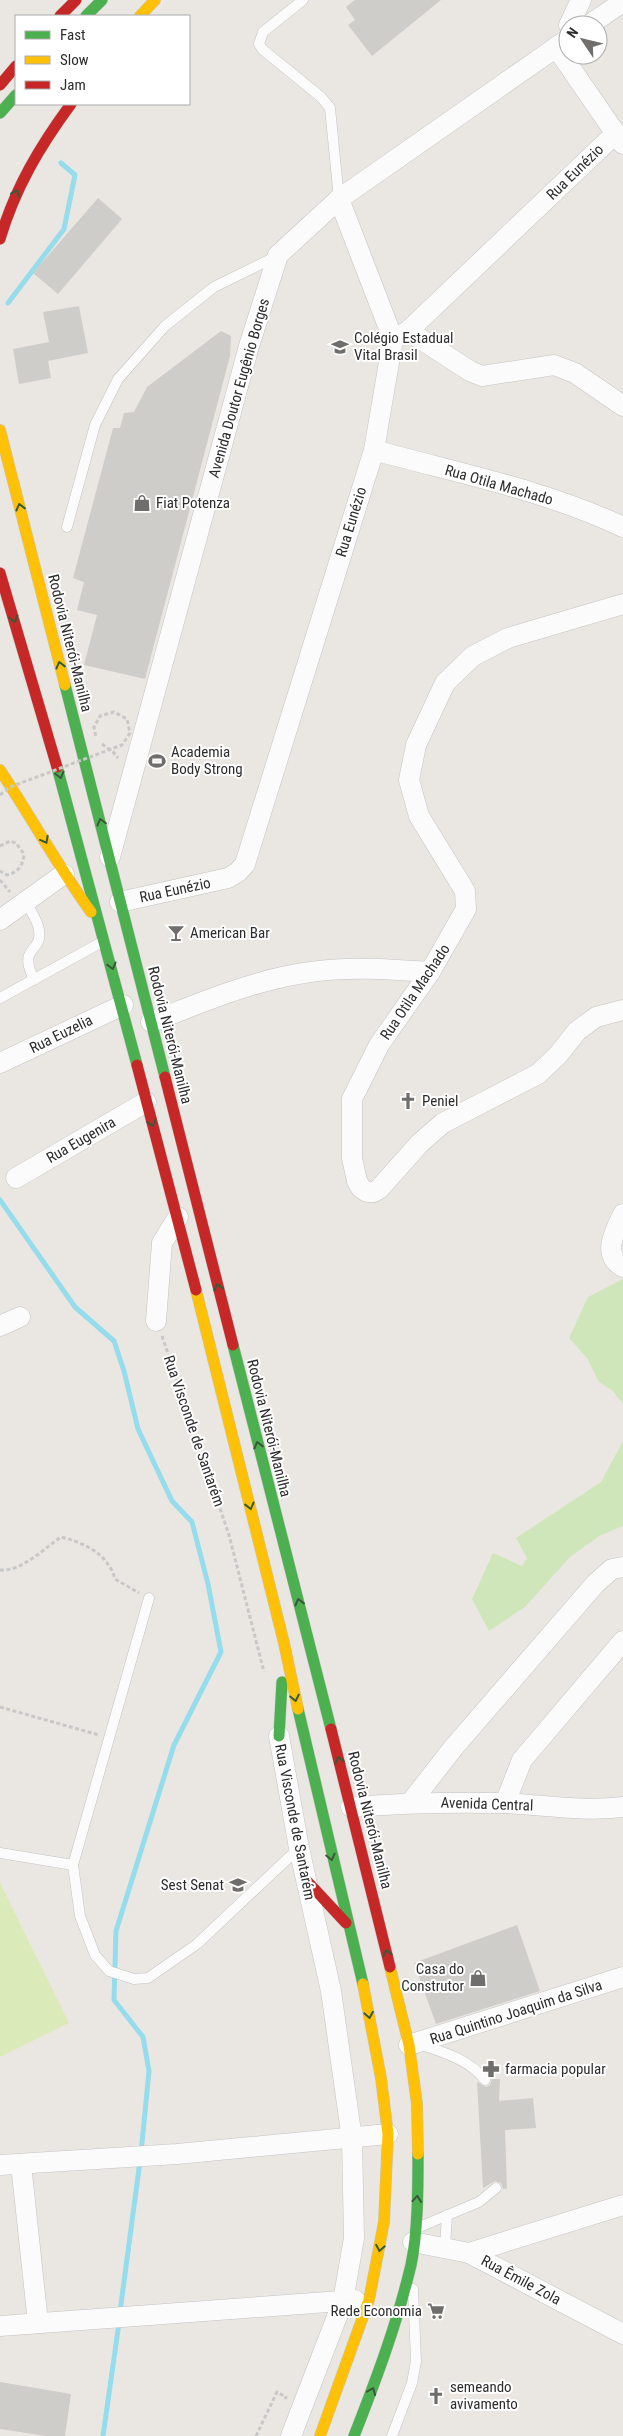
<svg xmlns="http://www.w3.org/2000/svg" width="623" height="2436" font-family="'Roboto Condensed',sans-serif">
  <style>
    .green { fill: #cfe6bb }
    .pitch { fill: #daeab8 }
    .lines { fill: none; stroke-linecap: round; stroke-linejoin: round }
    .stream { stroke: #95dced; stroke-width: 5 }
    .building { fill: #cfcdc9 }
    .lane-casing { stroke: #c4c3c3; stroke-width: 11 }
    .street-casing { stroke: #c4c3c3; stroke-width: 21 }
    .fast-casing { stroke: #c6c4c3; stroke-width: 12 }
    .slow-casing { stroke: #c6c4c3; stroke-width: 12 }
    .jam-casing { stroke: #c6c4c3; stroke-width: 12 }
    .path { stroke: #c8c8c8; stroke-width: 3; stroke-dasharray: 4 2.5; stroke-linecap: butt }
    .lane { stroke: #fcfbfb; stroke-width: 10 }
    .street { stroke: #fcfbfb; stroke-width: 20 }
    .fast { stroke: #4caf50; stroke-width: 11 }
    .slow { stroke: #ffc107; stroke-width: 11 }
    .jam { stroke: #c62828; stroke-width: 11 }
    .path-bridge { stroke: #c8c8c8; stroke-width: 3; stroke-dasharray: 4 2.5; stroke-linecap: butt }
    .oneway { stroke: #385a39 }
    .labels { text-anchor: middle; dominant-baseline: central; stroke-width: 4; stroke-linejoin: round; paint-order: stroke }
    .street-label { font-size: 15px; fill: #2d2d2d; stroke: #fff }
    .poi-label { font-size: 15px; fill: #2d2d2d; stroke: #fff; text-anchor: start }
  </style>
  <rect width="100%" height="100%" fill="#eae7e2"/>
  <g class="green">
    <polygon points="623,1279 623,1404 613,1391 599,1382 587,1358 569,1338 588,1297"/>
    <polygon points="623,1441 623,1526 601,1535 570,1557 525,1607 489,1631 472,1599 493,1553 522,1566 527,1558 516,1538 601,1482"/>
  </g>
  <polygon class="pitch" points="0,1883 69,2023 0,2057"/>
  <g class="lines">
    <g class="stream">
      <polyline points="8,303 64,229 75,175 61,163"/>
      <polyline points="0,1200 75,1307 114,1341 124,1371 138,1429 172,1501 192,1522 208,1584 221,1652 174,1745 116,1931 114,2000 143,2037 149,2071 141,2153"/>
      <polyline points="120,2312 140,2161"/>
      <polyline points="103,2436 119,2323"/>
    </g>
  </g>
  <g class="building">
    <polygon points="355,0 441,0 372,56 348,25 355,20 346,7"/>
    <polygon points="98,198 122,219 58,294 33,273"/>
    <polygon points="79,306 88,353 48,361 51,378 19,384 13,349 49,342 43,312"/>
    <polygon points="221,331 231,336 230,356 145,679 84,665 97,615 77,610 84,582 73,578 113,428 120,428 124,413 134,412 147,387"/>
    <polygon points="517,1925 540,1991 436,2024 414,1963"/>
    <polygon points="492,2079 500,2079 499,2101 533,2098 536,2128 505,2130 507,2189 503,2189 501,2183 495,2181 483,2188 477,2082 486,2087 490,2085"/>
    <polygon points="0,2382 71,2394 65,2436 46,2436 0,2429"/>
  </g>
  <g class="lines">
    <g class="lane-casing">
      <g id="lane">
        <polyline points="303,0 263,32 259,44 262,49 321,97 330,108 339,199"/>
        <polyline points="67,527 95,425 118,379 165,326 214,287 277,256"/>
        <path d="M26,902C30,910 38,921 39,930C43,954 17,944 34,980"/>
        <polyline points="0,998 102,942"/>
        <polyline points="149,1598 73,1865 80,1916 95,1955 109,1971 134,1979 148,1978 197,1944 299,1848"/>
        <polyline points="0,1853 73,1865"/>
        <path d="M419,2044C442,2052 469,2059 485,2080"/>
        <polyline points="417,2228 479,2202 496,2188"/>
        <polyline points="445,2247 447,2215"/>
        <polyline points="392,2436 412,2383 416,2361 413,2289"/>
      </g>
    </g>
    <g class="street-casing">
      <g id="street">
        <polyline points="569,25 581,0"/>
        <polyline points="589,25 623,2"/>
        <polyline points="556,47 623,144"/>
        <polyline points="339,199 393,339"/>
        <polyline points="408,331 470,371 482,376 554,365 575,373 623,406"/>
        <path d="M374,450C457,473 545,490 623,527"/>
        <polyline points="623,604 508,638 473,656 445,683 416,745 409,780 419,816 465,891 466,909 430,972 379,1045 352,1099 352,1158 357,1181 361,1188 367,1192 374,1192 379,1189 420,1143 443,1123 538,1074 558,1055 577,1031 596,1017 623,1010"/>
        <polyline points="110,857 249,346 278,255 339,199 568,39"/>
        <polyline points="120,902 228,878 238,872 245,864 374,450 393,339 408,331 616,133"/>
        <polyline points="0,920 64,874"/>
        <path d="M151,1022C201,1003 251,981 304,973C345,966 388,969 430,972"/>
        <polyline points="0,1063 123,1005"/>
        <polyline points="16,1178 146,1102"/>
        <path d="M623,1214C615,1231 601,1255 623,1267"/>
        <polyline points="156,1321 162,1243 178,1217"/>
        <polyline points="0,1326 20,1317"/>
        <polyline points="279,1736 299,1848 331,1991 352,2139 354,2238 343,2301 291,2436"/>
        <polyline points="411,1802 454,1747 596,1583 612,1569 623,1567"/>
        <polyline points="505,1803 522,1760 623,1641"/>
        <path d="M351,1807C402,1803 453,1802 504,1803C544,1805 584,1812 623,1807"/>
        <polyline points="409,2045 623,1977"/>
        <polyline points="21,2164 38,2323"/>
        <polyline points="0,2165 177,2154 388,2134"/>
        <polyline points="413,2242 469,2253 623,2334"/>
        <polyline points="469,2253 623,2205"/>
        <polyline points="0,2326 355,2300"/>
      </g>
    </g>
    <g class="fast-casing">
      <g id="fast">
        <polyline points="86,16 102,0"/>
        <polyline points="0,113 16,95"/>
        <polyline points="65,685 165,1077"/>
        <polyline points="57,767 137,1065"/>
        <polyline points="233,1345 331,1729"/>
        <polyline points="298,1709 363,1984"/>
        <polyline points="279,1736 282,1682"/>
        <path d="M354,2436C376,2380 397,2324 411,2265C418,2232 418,2187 418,2154"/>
      </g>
    </g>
    <g class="slow-casing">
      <g id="slow">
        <polyline points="140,16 155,0"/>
        <polyline points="0,430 65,685"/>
        <path d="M0,770C31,817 58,866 91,912"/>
        <polyline points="196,1290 284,1643 298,1709"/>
        <polyline points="390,1967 409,2045 417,2104 418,2154"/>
        <polyline points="320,2436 369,2300 384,2222 388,2134 381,2078 363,1984"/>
      </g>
    </g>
    <g class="jam-casing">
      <g id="jam">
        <polyline points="60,16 76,0"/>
        <polyline points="0,85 16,66"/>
        <path d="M0,239C15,188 40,146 71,104"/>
        <polyline points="0,573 57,767"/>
        <polyline points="137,1065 196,1290"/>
        <polyline points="165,1077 233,1345"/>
        <polyline points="331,1729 390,1967"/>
        <polyline points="306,1880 346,1923"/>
      </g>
    </g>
    <g class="path">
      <polyline points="102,744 114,753 118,758"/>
      <path d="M0,846L10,841L16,843L24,854C23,865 19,872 7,875L0,871"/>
      <polyline points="0,880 10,892"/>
      <polyline points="162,1336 229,1535 264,1672"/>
      <path d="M0,1570C21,1572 45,1548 61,1537C85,1543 108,1554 115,1579L139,1593"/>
      <polyline points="0,1707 99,1735"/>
      <polyline points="256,2436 277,2392 286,2397 285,2399"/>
    </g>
    <use href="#lane" class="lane"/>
    <use href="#street" class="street"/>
    <use href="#fast" class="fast"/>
    <use href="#slow" class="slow"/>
    <use href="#jam" class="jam"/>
    <polyline class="path-bridge" points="0,795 10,787 122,745 130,733 127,719 114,712 100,716 94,727 96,738"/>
  </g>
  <defs><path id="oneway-chevron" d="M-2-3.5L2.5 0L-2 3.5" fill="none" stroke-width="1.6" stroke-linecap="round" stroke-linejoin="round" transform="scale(1.25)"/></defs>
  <g class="oneway">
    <use href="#oneway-chevron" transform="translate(16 193) rotate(-68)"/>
    <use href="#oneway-chevron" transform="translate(20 507) rotate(-104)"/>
    <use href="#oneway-chevron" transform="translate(14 619) rotate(73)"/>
    <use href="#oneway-chevron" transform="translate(60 665) rotate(-104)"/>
    <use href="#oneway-chevron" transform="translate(60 775) rotate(75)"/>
    <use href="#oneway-chevron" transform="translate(101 822) rotate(-105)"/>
    <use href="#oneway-chevron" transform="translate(45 840) rotate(61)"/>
    <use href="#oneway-chevron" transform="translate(112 966) rotate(75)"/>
    <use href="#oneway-chevron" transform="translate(152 1123) rotate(74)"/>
    <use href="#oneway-chevron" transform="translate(218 1287) rotate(-104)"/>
    <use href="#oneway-chevron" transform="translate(258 1445) rotate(-104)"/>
    <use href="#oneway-chevron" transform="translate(250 1506) rotate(76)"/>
    <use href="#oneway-chevron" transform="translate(299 1602) rotate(-104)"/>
    <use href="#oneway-chevron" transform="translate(295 1698) rotate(78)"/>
    <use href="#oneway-chevron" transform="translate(339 1760) rotate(-104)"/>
    <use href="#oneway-chevron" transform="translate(331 1857) rotate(77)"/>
    <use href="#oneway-chevron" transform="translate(387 1953) rotate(-103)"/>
    <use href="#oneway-chevron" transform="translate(369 2015) rotate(80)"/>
    <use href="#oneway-chevron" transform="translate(417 2199) rotate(-85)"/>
    <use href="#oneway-chevron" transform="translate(380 2248) rotate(100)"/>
    <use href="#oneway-chevron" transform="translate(372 2391) rotate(-68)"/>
  </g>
  <defs>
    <g id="school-bare" transform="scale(1.35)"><path d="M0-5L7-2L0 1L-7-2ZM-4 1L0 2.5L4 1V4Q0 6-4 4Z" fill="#6f6e6c" stroke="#fff" stroke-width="2.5" paint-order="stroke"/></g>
    <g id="shop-bare" transform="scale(1.35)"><path d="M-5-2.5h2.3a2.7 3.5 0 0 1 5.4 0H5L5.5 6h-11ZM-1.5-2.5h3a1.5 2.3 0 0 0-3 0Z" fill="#6f6e6c" stroke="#fff" stroke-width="2.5" paint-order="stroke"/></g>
    <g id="stadium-bare" transform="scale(1.35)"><path d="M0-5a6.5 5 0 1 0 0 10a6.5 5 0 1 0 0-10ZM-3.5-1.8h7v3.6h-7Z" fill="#6f6e6c" stroke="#fff" stroke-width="2.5" paint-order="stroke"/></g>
    <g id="bar-bare" transform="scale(1.35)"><path d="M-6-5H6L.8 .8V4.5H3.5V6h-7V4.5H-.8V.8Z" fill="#6f6e6c" stroke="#fff" stroke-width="2.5" paint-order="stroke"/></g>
    <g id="church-bare" transform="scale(1.35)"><path d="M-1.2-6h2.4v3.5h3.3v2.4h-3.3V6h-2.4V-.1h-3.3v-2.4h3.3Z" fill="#6f6e6c" stroke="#fff" stroke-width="2.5" paint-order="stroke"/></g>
    <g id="pharmacy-bare" transform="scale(1.35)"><path d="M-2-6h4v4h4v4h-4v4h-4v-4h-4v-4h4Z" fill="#6f6e6c" stroke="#fff" stroke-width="2.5" paint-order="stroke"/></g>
    <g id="supermarket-bare" transform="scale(1.35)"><path d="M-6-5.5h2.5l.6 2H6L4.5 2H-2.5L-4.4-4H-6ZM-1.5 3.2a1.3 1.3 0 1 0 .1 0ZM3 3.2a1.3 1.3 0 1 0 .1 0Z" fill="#6f6e6c" stroke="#fff" stroke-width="2.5" paint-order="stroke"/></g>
  </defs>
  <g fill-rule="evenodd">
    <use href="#school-bare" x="340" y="347"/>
    <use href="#shop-bare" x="142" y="503"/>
    <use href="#stadium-bare" x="157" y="761"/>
    <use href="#bar-bare" x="176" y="933"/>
    <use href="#church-bare" x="408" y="1101"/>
    <use href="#school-bare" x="238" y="1885"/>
    <use href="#shop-bare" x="478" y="1978"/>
    <use href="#pharmacy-bare" x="491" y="2069"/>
    <use href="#supermarket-bare" x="436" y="2311"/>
    <use href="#church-bare" x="436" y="2396"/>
  </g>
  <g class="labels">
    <g class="street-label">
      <text transform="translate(575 172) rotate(-44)">Rua Eunézio</text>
      <text transform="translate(239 388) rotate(-74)">Avenida Doutor Eugênio Borges</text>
      <text transform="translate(499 485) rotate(16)">Rua Otila Machado</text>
      <text transform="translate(351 522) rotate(-73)">Rua Eunézio</text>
      <text transform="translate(70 643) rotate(76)">Rodovia Niterói-Manilha</text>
      <text transform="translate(175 890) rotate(-12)">Rua Eunézio</text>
      <text transform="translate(415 992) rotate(-56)">Rua Otila Machado</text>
      <text transform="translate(61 1034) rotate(-26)">Rua Euzelia</text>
      <text transform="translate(170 1035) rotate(76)">Rodovia Niterói-Manilha</text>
      <text transform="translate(81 1140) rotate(-30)">Rua Eugenira</text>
      <text transform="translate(269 1428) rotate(76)">Rodovia Niterói-Manilha</text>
      <text transform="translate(194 1431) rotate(71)">Rua Visconde de Santarém</text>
      <text transform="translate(487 1804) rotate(2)">Avenida Central</text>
      <text transform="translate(370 1820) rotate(76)">Rodovia Niterói-Manilha</text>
      <text transform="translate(295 1822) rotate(79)">Rua Visconde de Santarém</text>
      <text transform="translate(516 2012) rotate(-18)">Rua Quintino Joaquim da Silva</text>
      <text transform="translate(521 2280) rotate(28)">Rua Êmile Zola</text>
    </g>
    <g class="poi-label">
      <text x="354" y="338">Colégio Estadual<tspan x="354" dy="17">Vital Brasil</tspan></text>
      <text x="156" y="503">Fiat Potenza</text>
      <text x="171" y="752">Academia<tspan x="171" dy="17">Body Strong</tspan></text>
      <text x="190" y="933">American Bar</text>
      <text x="422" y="1101">Peniel</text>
      <text x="224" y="1885" text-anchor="end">Sest Senat</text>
      <text x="464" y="1969" text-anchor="end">Casa do<tspan x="464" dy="17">Construtor</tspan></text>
      <text x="505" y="2069">farmacia popular</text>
      <text x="422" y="2311" text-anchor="end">Rede Economia</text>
      <text x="450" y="2387">semeando<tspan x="450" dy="17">avivamento</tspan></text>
    </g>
  </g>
  <rect x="15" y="15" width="175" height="90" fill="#ffffff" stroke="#ababab"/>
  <rect x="25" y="31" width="25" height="8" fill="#4caf50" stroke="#ababab"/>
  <text x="60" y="40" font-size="15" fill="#2d2d2d">Fast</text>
  <rect x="25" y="56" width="25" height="8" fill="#ffc107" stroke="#ababab"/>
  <text x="60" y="65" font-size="15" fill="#2d2d2d">Slow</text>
  <rect x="25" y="81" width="25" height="8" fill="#c62828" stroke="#ababab"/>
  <text x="60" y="90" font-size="15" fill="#2d2d2d">Jam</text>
  <g transform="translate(583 40) rotate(305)"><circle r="24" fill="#ffffff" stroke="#ababab"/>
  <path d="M0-4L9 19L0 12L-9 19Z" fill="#6f6e6c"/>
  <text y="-8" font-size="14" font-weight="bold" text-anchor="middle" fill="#2d2d2d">N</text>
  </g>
</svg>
